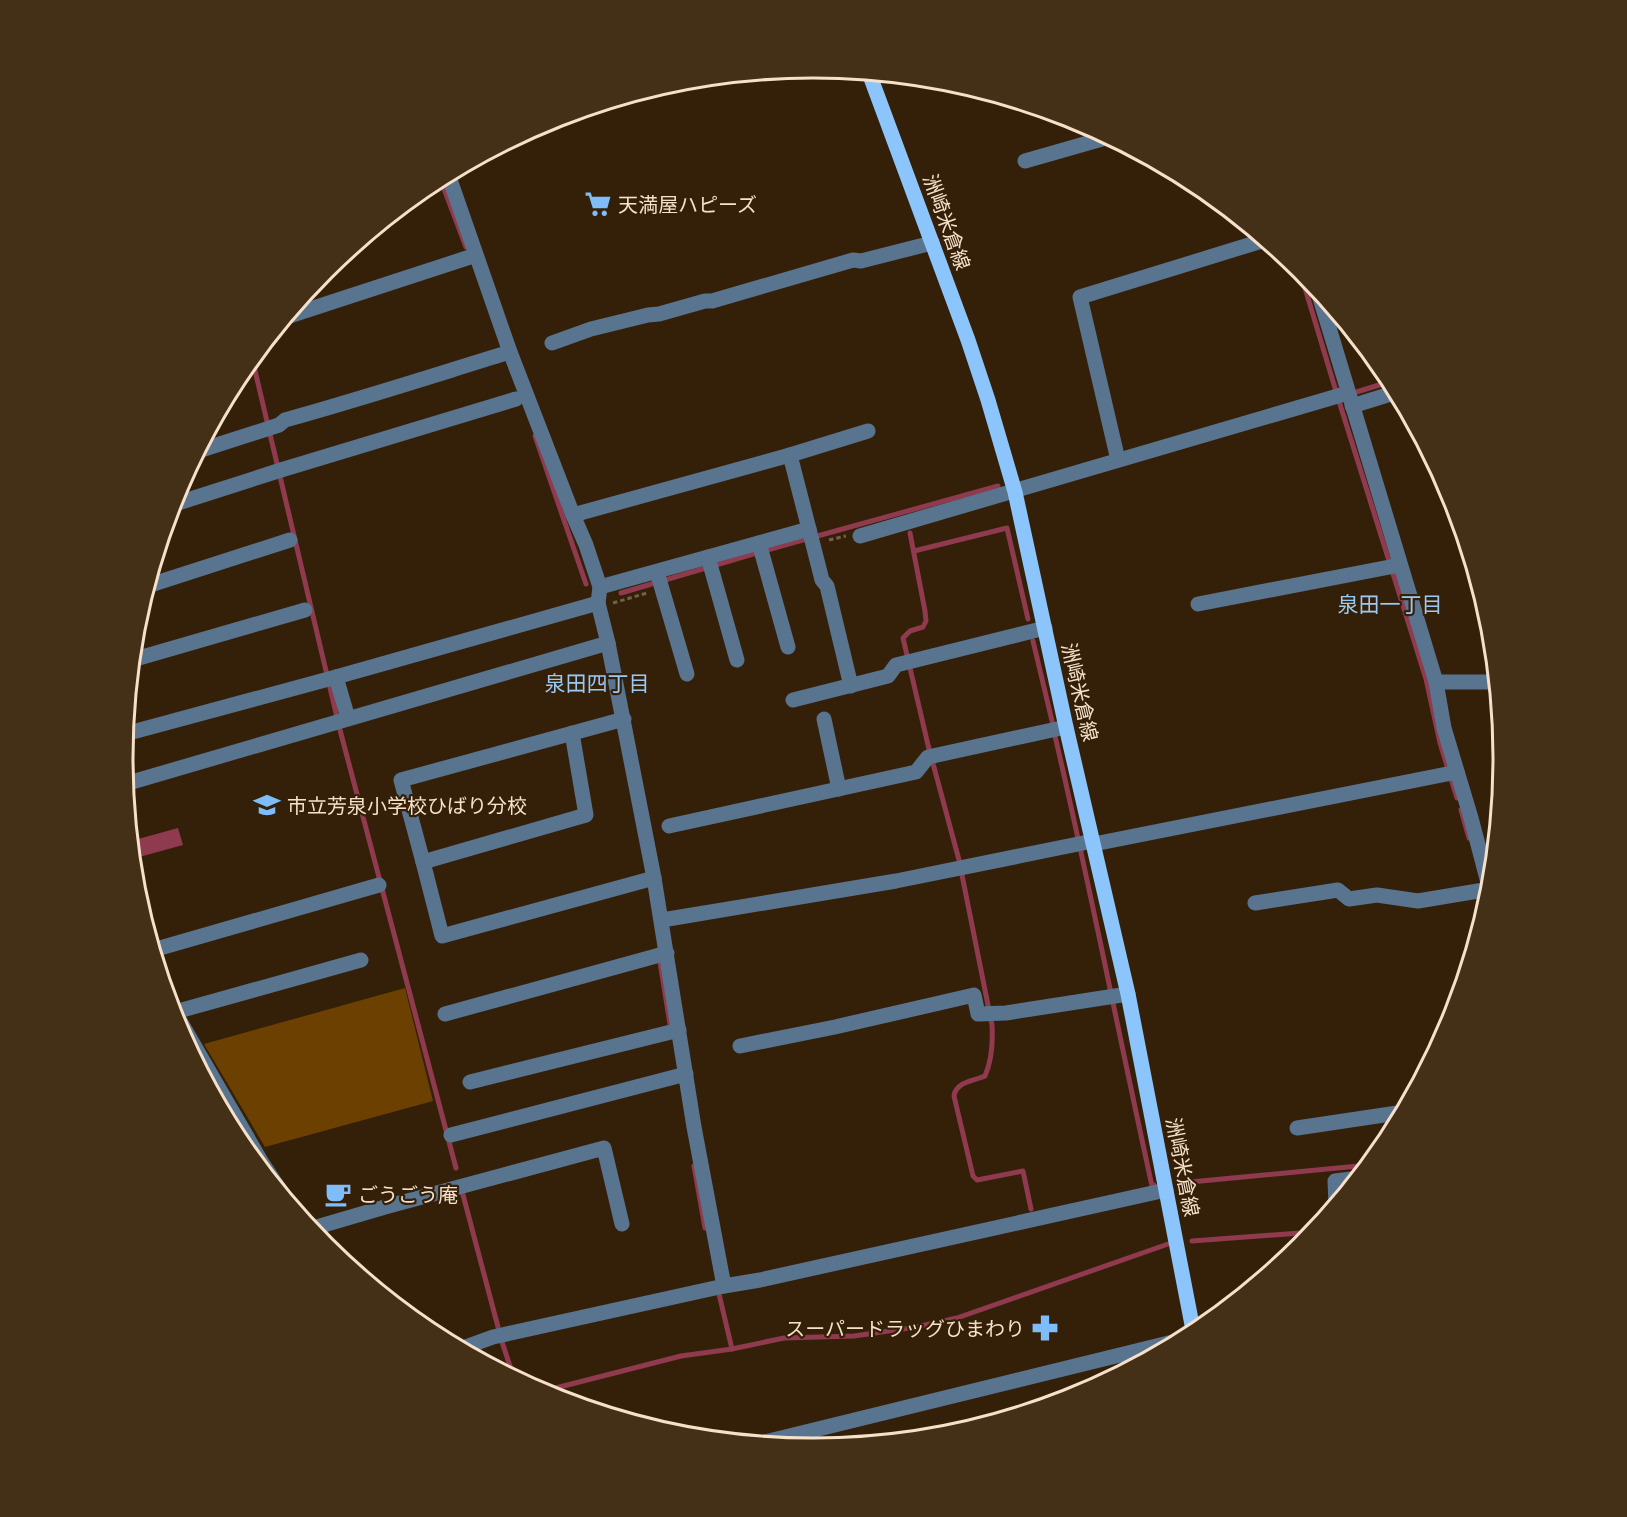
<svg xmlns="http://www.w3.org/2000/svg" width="1627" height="1517" font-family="Quicksand,'Noto Sans JP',sans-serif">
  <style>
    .green { fill: #6b4000 }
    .water { fill: #8f3a4e }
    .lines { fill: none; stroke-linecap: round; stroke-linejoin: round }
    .stream { stroke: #8f3a4e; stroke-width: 5 }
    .path { stroke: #745f47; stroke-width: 3; stroke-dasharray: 4.5 3; stroke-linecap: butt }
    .minor { stroke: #59748f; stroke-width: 15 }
    .major { stroke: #8bc5fc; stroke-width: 15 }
    .labels { text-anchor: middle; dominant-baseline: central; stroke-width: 4.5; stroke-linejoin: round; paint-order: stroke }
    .poi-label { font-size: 20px; fill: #f6e0c9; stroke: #342008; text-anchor: start }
    .street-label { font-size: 20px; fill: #f6e0c9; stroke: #342008 }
    .neighbourhood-label { font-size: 21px; fill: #9ac9f5; stroke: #342008 }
    .rim { fill: none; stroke: #f6e0c9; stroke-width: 3 }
  </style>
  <rect width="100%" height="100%" fill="#342008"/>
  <polygon class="green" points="405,988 433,1101 265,1147 204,1044"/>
  <polygon class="water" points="178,828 183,845 132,859 131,841"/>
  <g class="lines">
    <g class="stream">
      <polyline points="440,178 466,247"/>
      <polyline points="1299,268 1338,398 1426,679 1440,743 1457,798"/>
      <polyline points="252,358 340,730 456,1168"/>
      <polyline points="1350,394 1392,381"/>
      <polyline points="535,436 586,584"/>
      <path d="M910,533L925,611L926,621L923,627L910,631L903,638L928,745L959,860L992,1025C993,1043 992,1060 985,1076C973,1081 956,1082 954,1096L973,1176L977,1180L1023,1171L1031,1209"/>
      <polyline points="914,551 1007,528 1028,619"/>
      <polyline points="621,593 774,548 998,486"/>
      <polyline points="1033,641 1052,721"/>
      <path d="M1055,736C1090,886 1119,1036 1152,1186L1154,1185"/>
      <polyline points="1461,810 1469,838"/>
      <polyline points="1484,894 1487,906"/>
      <polyline points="659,956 670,1024"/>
      <polyline points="694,1166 705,1228"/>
      <polyline points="1180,1183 1369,1165"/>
      <polyline points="462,1191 498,1327"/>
      <polyline points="1192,1241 1314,1232"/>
      <polyline points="719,1294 732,1349"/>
      <polyline points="502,1342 514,1378"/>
      <polyline points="540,1392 681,1356 732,1349 784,1338 854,1336 916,1327 957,1318 1168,1244"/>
    </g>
    <g class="path">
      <polyline points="829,540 846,536"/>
      <polyline points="613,603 647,593"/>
      <polyline points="145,917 153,934"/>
    </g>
    <g class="minor">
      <polyline points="1039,110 1041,109"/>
      <polyline points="1025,161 1109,137"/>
      <polyline points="448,174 510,352 573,515 586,545 600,587 598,603 608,643 654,878 694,1127 724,1286 760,1280 1166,1190"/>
      <polyline points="1317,288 1436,682 1444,728 1471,818 1491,894"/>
      <polyline points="286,317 476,255"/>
      <polyline points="552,343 591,329 648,315 659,314 705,301 712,301 853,260 861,261 924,245 932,242"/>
      <polyline points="1352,406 1397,392"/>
      <path d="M198,451L279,425L285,420C361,399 435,375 510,352"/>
      <polyline points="790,455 868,431"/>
      <polyline points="1118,460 1080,297 1265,240"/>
      <polyline points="172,505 281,470 516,399"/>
      <polyline points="573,515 790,455 809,529 600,587"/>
      <polyline points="809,529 822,580 827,586 851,686"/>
      <polyline points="860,536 1348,393"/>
      <polyline points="759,543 788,647"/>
      <polyline points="708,557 737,660"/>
      <polyline points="657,572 687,674"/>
      <polyline points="147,586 290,540"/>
      <polyline points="1198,604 1400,565"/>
      <polyline points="132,660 305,610"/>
      <polyline points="336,677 348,718"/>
      <polyline points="1436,682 1497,682"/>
      <polyline points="793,700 888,676 896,665 1045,628"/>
      <polyline points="824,719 839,789"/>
      <polyline points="572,733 586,815 423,862 401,780 624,719"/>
      <polyline points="125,734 336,677 598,603"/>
      <polyline points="125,784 608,643"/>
      <polyline points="669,826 916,772 928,757 1066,727"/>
      <polyline points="1094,844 1457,772"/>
      <polyline points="423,862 442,936 654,878"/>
      <polyline points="1255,903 1338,890 1349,899 1377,895 1418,901 1490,889"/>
      <polyline points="662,920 896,881 1093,841"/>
      <polyline points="153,950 379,885"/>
      <polyline points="169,1002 262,1163 290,1205"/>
      <polyline points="175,1012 361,960"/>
      <polyline points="445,1014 667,953"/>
      <polyline points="740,1046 835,1027 974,995 978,1014 1006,1013 1128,994"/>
      <polyline points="470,1082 679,1030"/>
      <polyline points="1297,1128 1404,1112"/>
      <polyline points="451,1135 686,1074"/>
      <polyline points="1336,1205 1335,1181 1359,1178"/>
      <polyline points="310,1229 385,1207 604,1148 622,1224"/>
      <polyline points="460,1349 493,1337 724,1286"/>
      <polyline points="757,1444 1189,1338"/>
    </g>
    <polyline class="major" points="869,73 968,340 988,400 1015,492 1066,727 1128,994 1194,1335"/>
  </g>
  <defs>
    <g id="supermarket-bare" transform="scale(2.07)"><path d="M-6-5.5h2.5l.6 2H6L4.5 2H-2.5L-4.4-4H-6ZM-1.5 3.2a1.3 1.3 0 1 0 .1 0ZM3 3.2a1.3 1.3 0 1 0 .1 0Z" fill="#7ebdf9" stroke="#342008" stroke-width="2.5" paint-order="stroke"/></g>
    <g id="school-bare" transform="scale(2.07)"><path d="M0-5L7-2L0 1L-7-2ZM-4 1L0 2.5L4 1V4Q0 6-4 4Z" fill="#7ebdf9" stroke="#342008" stroke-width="2.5" paint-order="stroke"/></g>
    <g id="cafe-bare" transform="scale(2.07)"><path d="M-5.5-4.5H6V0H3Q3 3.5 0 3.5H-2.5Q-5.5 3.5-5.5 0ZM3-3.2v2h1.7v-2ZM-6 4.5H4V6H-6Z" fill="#7ebdf9" stroke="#342008" stroke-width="2.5" paint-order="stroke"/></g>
    <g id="pharmacy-bare" transform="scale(2.07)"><path d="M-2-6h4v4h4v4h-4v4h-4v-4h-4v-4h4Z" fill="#7ebdf9" stroke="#342008" stroke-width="2.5" paint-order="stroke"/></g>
  </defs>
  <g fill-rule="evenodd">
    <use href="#supermarket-bare" x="598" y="204"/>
    <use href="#school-bare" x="267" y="805"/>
    <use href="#cafe-bare" x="338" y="1194"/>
    <use href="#pharmacy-bare" x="1045" y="1328"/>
  </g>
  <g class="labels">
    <g class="poi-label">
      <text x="618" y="204">天満屋ハピーズ</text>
      <text x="287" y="805">市立芳泉小学校ひばり分校</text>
      <text x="358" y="1194">ごうごう庵</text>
      <text x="1025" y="1328" text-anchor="end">スーパードラッグひまわり</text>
    </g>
    <g class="street-label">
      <text transform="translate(947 222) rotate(70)">洲崎米倉線</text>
      <text transform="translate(1080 692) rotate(77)">洲崎米倉線</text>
      <text transform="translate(1183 1167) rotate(79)">洲崎米倉線</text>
    </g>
    <g class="neighbourhood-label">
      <text x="1390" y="604">泉田一丁目</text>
      <text x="597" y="683">泉田四丁目</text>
    </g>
  </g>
  <path d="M0 0H1627V1517H0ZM133 758a680 680 0 1 1 1360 0a680 680 0 1 1-1360 0Z" fill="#442f17" fill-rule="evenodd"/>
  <path class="rim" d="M133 758a680 680 0 1 1 1360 0a680 680 0 1 1-1360 0Z"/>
</svg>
